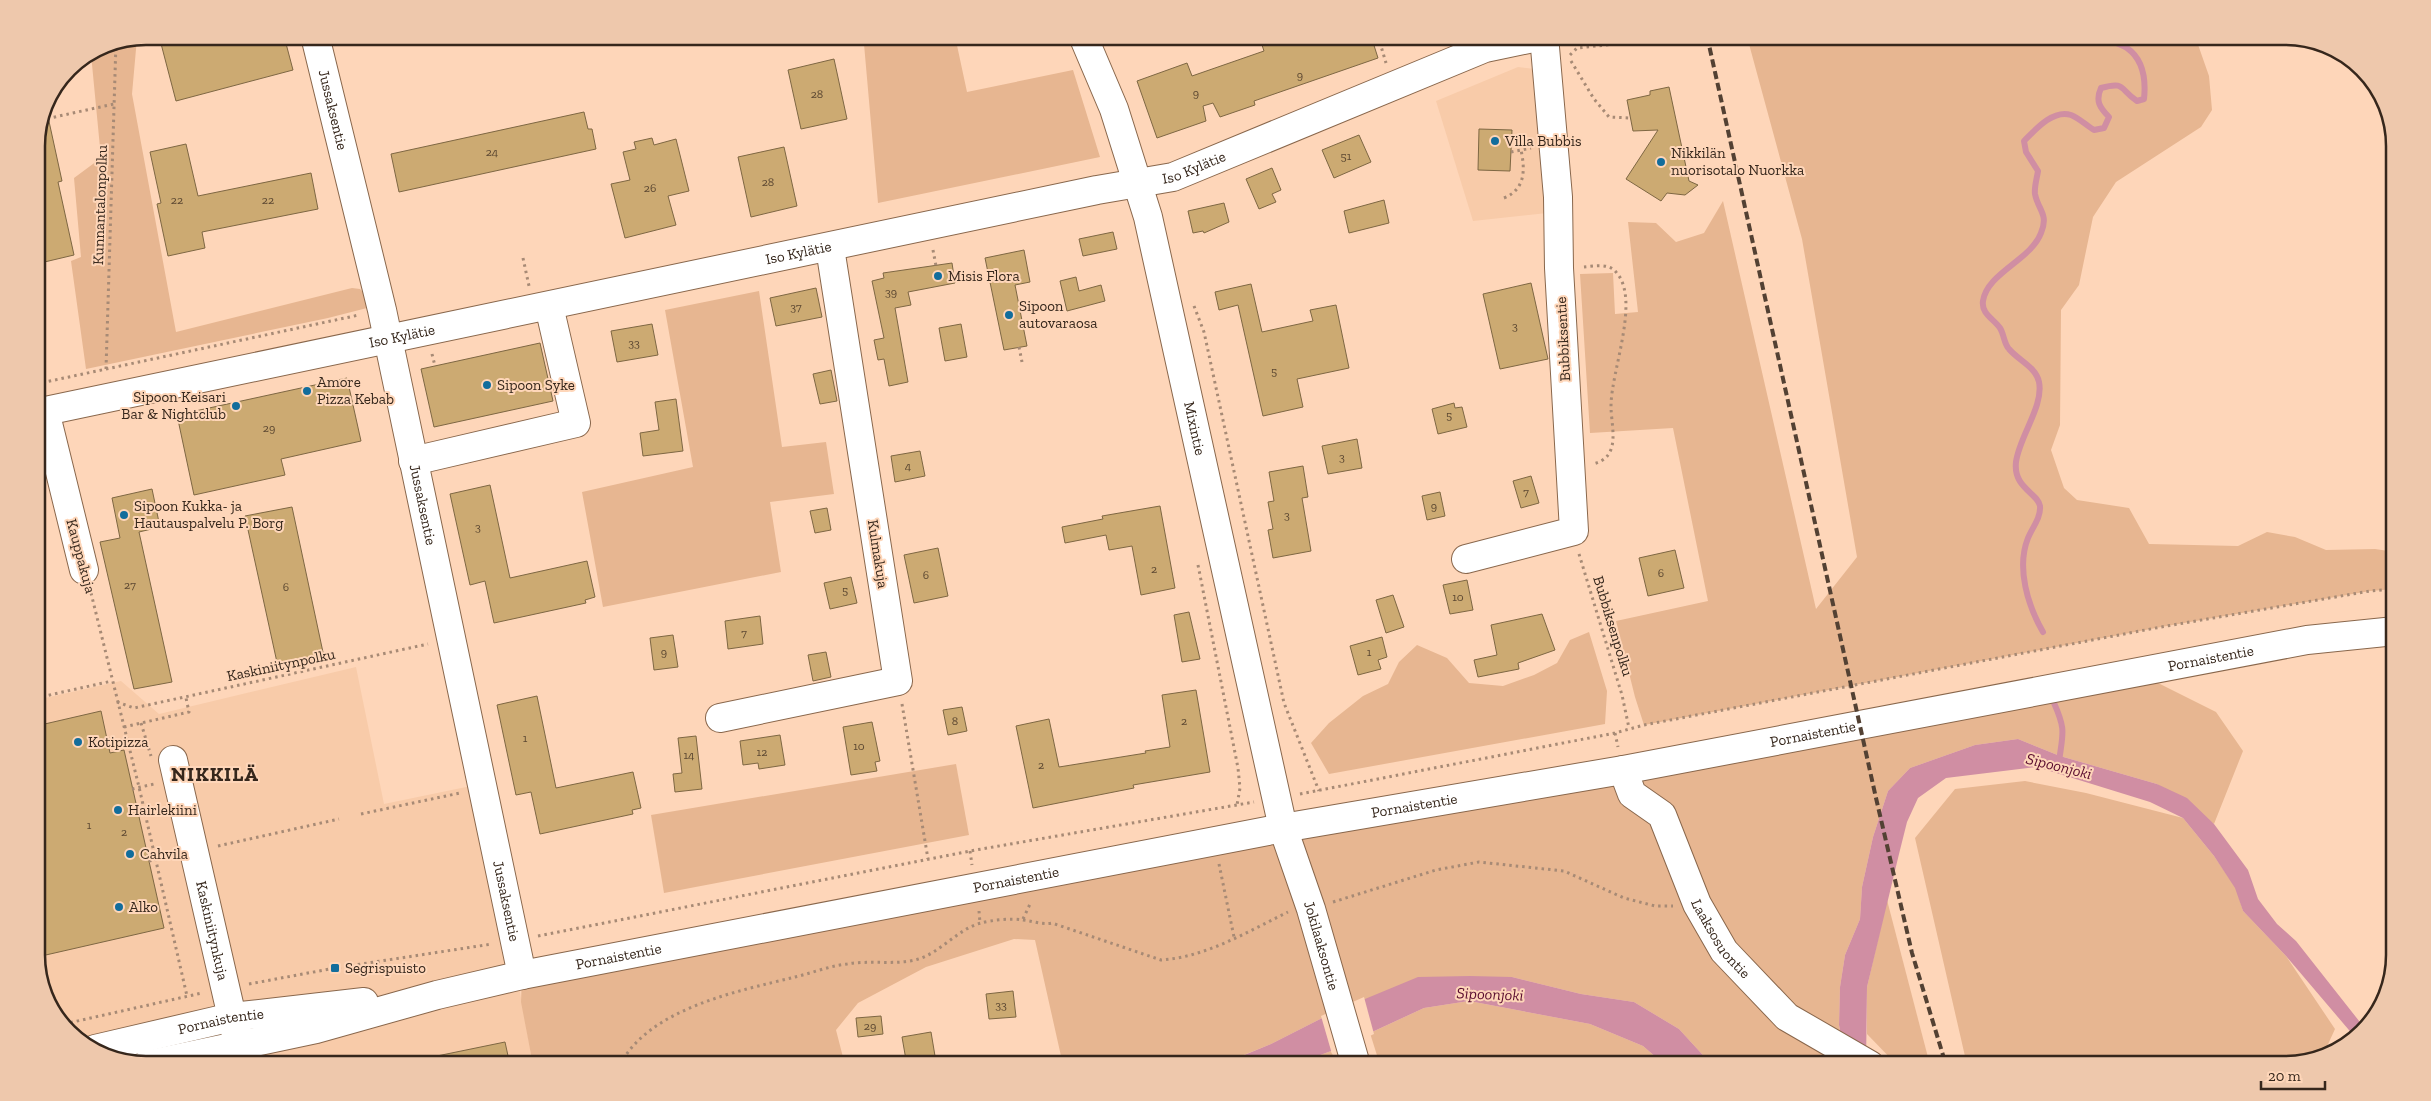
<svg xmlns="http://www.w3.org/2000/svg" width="2431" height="1101" font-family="'Zilla Slab',serif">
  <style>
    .built { fill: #f8cba9 }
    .green { fill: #e7b691 }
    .water { fill: #d08ea3 }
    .pier { fill: #fed6b9 }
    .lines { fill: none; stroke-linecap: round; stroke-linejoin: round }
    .stream { stroke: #d08ea3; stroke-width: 6 }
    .building { fill: #ccaa72; stroke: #7e6743 }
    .minor-casing { stroke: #89674c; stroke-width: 30 }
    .path { stroke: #a78a75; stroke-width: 3; stroke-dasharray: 2.5 4; stroke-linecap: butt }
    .minor { stroke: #fff; stroke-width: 28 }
    .rail { stroke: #534133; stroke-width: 4; stroke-dasharray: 8 4; stroke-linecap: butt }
    .poi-dot { fill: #126d9c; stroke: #fed6b9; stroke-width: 2 }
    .labels { text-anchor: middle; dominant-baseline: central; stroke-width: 4; stroke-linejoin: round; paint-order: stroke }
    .number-label { font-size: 12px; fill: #5c4832 }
    .street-label { font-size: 15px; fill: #36271c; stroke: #fed6b9 }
    .poi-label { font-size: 15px; fill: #36271c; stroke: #fed6b9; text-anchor: start }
    .water-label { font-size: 16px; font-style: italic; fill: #580a2e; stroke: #fed6b9 }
    .district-label { font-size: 20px; font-weight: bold; letter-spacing: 1px; fill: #36271c; stroke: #fed6b9 }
    .rim { fill: none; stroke: #36271c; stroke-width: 2.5 }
  </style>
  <rect width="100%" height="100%" fill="#fed6b9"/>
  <g class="built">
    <polygon points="1518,67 1535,69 1547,213 1473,221 1436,101"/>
    <polygon points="356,667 384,804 471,786 489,819 533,1065 146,1065 104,1056 55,1016 37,962 36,700 121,681 159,714"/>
  </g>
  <g class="green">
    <polygon points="894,36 955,36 967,92 1073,70 1100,157 878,203 864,44"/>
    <polygon points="1814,36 2195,36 2209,76 2212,110 2201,127 2116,182 2093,217 2079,285 2061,310 2060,425 2051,450 2064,488 2077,500 2129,508 2149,544 2238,546 2267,532 2295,537 2326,550 2375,549 2395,552 2395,589 2370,591 2161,627 1644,725 1635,697 1616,621 1708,601 1673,428 1590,433 1580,274 1613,273 1615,314 1638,312 1628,222 1656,223 1676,242 1704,233 1723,201 1816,609 1857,557 1802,239 1749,44"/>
    <polygon points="137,38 132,94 176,332 352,288 360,289 365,294 367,308 328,318 86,369 71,261 81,257 74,178 101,158 91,54 104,45"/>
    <polygon points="759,291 782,447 826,442 834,494 770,502 781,572 603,607 582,492 693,467 665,310"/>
    <polygon points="1589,632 1607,691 1605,724 1329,774 1311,743 1329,723 1363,696 1388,684 1399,662 1417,645 1447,658 1469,683 1503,686 1534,675 1557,663 1570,640"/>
    <polygon points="2138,673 2216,712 2243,751 2214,824 2157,784 2060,756 2018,739 1975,745 1910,768 1888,791 1873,837 1862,887 1860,919 1845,955 1840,987 1839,1025 1842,1040 1842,1065 1712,1065 1679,1029 1634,1002 1581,994 1512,977 1336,1011 1271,1044 1219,1065 1063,1065 1035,940 1014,939 926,967 858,1003 836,1030 845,1065 533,1065 521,1002 522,975"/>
    <polygon points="956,764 969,835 664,893 651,815"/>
    <polygon points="2025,781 2086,793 2183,818 2214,856 2236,888 2243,911 2286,956 2335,1029 2324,1053 2285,1065 1967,1065 1915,838 1955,789"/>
    <polygon points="1887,900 1930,1065 1897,1065 1867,1034 1867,987"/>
    <polygon points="1469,1001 1590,1024 1643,1046 1665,1065 1380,1065 1370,1033 1424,1008"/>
    <polygon points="1331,1051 1337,1065 1294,1065"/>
  </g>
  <g class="water">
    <polygon points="2018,739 2060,756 2157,784 2187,798 2214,824 2248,870 2258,899 2277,924 2296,941 2363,1026 2354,1036 2286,956 2243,911 2235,888 2214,856 2183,818 2150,802 2037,767 1946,778 1918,798 1907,822 1899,854 1867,987 1866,1065 1842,1065 1842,1040 1839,1025 1840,987 1845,955 1860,919 1862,887 1873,837 1888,791 1910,768 1975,745"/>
    <polygon points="1470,976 1512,977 1581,994 1634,1002 1679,1029 1712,1065 1665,1065 1643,1046 1590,1024 1469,1001 1424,1008 1331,1051 1294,1065 1220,1065 1271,1044 1336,1011 1418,977"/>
  </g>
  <polygon class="pier" points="1364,997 1374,1034 1332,1054 1321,1016"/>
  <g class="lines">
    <g class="stream">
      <path d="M2043,632C2028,606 2016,568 2028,538C2032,528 2041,518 2040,506C2038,493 2013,488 2016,462C2019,437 2044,406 2039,382C2036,367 2018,360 2009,349C2004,344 2004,334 2000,328C1994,319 1981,314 1983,301C1987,273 2031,260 2041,233C2049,214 2038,210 2035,194C2034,187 2037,178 2038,171L2026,152L2024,141C2035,130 2053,109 2071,115C2079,118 2087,126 2094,130L2104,128L2109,117C2100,108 2095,101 2101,88C2126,81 2119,89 2137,101L2144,99C2146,80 2144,60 2127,48C2119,43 2109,41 2101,36"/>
      <path d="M2054,703C2067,732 2062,734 2059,763"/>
    </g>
  </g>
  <g class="building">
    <polygon points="159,36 284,36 293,70 176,101"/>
    <polygon points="1259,36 1371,36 1378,58 1254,101 1255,105 1220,117 1213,103 1203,106 1206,121 1157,138 1137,81 1187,63 1192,76 1264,51"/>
    <polygon points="834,59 847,119 801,129 788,70"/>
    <polygon points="1669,87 1689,181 1698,185 1685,195 1667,193 1661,201 1626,179 1658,130 1633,131 1627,100 1650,95 1650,91"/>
    <polygon points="45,103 62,181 58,182 74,255 36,264 36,139"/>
    <polygon points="584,112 588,129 592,129 596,149 399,192 391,154"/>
    <polygon points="1479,129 1512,130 1510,171 1478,170"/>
    <polygon points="1359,135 1371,162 1334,178 1322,150"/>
    <polygon points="652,138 654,145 676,139 689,191 668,196 676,225 625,238 611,184 630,180 623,152 636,149 634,142"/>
    <polygon points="186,144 198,196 311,173 318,209 202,232 205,248 168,256 157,204 161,203 150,152"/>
    <polygon points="784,147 797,206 751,217 738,157"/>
    <polygon points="1272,168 1281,190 1272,194 1276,202 1259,209 1246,179"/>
    <polygon points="1384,200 1389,223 1349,233 1344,211"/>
    <polygon points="1224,203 1229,222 1204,233 1203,231 1193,233 1188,211"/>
    <polygon points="1113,232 1117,249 1083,256 1079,239"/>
    <polygon points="1024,250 1030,282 1015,285 1027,346 1004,350 985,258"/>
    <polygon points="952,263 955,283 908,292 911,305 895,308 908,382 889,386 884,359 878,360 874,340 884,338 872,281 884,278 883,273"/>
    <polygon points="1076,277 1079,291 1101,285 1105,301 1067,311 1060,281"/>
    <polygon points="1531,283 1548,359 1500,369 1483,294"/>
    <polygon points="1251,284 1262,332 1313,321 1310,310 1336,305 1349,368 1297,379 1303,407 1263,416 1238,305 1219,310 1215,292"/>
    <polygon points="816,288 822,317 776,326 770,298"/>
    <polygon points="652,324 658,355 617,362 611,331"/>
    <polygon points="961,324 967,357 945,361 939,328"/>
    <polygon points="540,343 553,401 434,427 421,369"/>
    <polygon points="831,370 837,401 820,404 813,374"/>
    <polygon points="347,378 361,441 281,459 285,475 194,495 177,415"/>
    <polygon points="676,399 683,451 643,456 640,433 659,430 655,402"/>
    <polygon points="1454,403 1455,408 1462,407 1467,427 1438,434 1432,409"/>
    <polygon points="1357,439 1362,468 1328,474 1322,446"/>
    <polygon points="920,451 925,476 895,482 891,456"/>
    <polygon points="1303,466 1308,497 1302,498 1311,551 1273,558 1268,530 1273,529 1268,502 1274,501 1269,472"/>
    <polygon points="1531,476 1539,503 1521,508 1513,481"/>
    <polygon points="490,485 510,578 587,561 595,597 585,600 586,603 494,623 485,581 470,585 450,494"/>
    <polygon points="152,489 160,527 139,532 172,682 134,689 100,542 120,538 112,498"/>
    <polygon points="1440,492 1445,516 1427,520 1422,496"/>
    <polygon points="1160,506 1175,588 1141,595 1132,546 1109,550 1106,535 1065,543 1062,527 1103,519 1102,516"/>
    <polygon points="292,507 324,657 278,667 245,516"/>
    <polygon points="827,508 831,530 815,533 810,511"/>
    <polygon points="938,548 948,596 914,603 904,555"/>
    <polygon points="1675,550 1684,588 1648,596 1639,558"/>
    <polygon points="851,577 857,603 830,609 824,583"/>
    <polygon points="1467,580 1473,610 1450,614 1443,585"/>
    <polygon points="1393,595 1404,627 1386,633 1376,600"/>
    <polygon points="1189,612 1200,659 1182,662 1174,615"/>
    <polygon points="1542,614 1555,650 1518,663 1519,669 1478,677 1474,660 1497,655 1491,625"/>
    <polygon points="760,616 763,644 728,649 725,621"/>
    <polygon points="673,635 678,667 654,670 650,638"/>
    <polygon points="1382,637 1387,657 1378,660 1381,669 1358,675 1350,646"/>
    <polygon points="826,652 831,677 813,681 808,655"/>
    <polygon points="1196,690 1210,772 1133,785 1134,788 1033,808 1016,726 1049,719 1059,767 1146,753 1145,751 1170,747 1162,695"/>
    <polygon points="537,696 556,788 633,772 641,808 632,810 633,814 540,834 531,792 516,795 497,705"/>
    <polygon points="962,707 967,731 948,735 943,710"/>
    <polygon points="101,711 110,753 124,750 164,928 37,957 36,726"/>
    <polygon points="872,722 880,761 875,762 877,771 851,775 843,727"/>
    <polygon points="780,735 785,765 759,769 758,763 743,765 740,741"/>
    <polygon points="696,736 702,789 675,792 673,774 682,773 678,738"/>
    <polygon points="1013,991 1016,1017 989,1019 986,994"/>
    <polygon points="881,1016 883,1034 858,1037 856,1018"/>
    <polygon points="931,1032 935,1056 906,1060 902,1037"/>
    <polygon points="505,1042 510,1065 433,1065 432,1057"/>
  </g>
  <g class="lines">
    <g class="minor-casing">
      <g id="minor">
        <path id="s1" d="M315,36L382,310L522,975"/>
        <path id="s2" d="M1083,36L1114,109L1148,217L1283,828L1311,909L1356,1065"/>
        <polyline points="45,411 84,570"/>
        <path id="s3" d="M36,413L1097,190L1173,177L1485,48L1543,36"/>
        <polyline points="413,461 576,423 549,306"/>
        <polyline points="1466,559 1574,531 1559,268 1558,197 1544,36"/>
        <polyline points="720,718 898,681 830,248"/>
        <path id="s4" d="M173,760L243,1065"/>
        <path id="s5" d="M1623,770L1632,794L1662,815L1697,904L1724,951L1787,1017L1870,1065"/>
        <path id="s6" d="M95,1049L232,1017L364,1002"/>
        <path id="s7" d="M146,1065L316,1029L437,995L522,975L1283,828L1623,770L2307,640L2395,631"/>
      </g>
    </g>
    <g class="path">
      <polyline points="1378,36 1386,63"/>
      <polyline points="1570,55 1577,48 1692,36"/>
      <polyline points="1571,61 1594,99 1609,117 1630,118"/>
      <polyline points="41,120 114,104"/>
      <polyline points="1511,152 1531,148"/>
      <path d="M1504,198C1526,189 1525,169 1521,150"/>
      <polyline points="933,250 936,266"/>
      <polyline points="523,258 529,286"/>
      <path d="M1584,267C1594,266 1609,263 1616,272C1641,299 1611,371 1611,406C1611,427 1622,457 1593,464"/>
      <polyline points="1194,306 1204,332 1284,703 1319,791"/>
      <polyline points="1019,347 1022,362"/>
      <polyline points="432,354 435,366"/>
      <polyline points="106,369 116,42"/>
      <polyline points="36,384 359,315"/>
      <polyline points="1579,554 1622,695 1629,728"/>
      <polyline points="1198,565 1238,768 1240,788 1237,805"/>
      <polyline points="91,593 139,787 187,996"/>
      <polyline points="36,698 112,681"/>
      <polyline points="117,702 134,708 428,644"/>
      <polyline points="902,704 928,859"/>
      <polyline points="141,723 151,756"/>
      <polyline points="124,727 189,712 186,698"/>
      <polyline points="1615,733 1618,747"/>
      <polyline points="107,739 127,741"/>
      <polyline points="132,789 154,784"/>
      <polyline points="1300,794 1615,733 1644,725 2161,627 2370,591 2395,589"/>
      <polyline points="361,814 460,793"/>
      <polyline points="218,846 339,819"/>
      <polyline points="970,851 972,865"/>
      <polyline points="149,861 171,857"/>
      <polyline points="1219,864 1234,937"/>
      <polyline points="1333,902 1436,870 1479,862 1564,871 1624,898 1655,906 1673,906"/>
      <polyline points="979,911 980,923"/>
      <polyline points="1023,919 1031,902"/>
      <polyline points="538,936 970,851 1254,802"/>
      <polyline points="249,984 335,968 492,944"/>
      <polyline points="64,1024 202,993"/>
      <polyline points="295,1058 301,1065"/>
      <path d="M620,1065C649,1008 739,991 795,977C812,973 829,966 847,964C869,960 895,965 915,960C940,954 957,929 981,923C992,920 1011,918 1023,920C1034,921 1041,925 1052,923L1161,960C1206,957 1247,932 1288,912"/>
    </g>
    <use href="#minor" class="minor"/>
    <polyline class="rail" points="1707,36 1876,798 1912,953 1946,1065"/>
  </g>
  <g class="poi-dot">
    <circle cx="1495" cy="141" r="5"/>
    <circle cx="1661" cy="162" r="5"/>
    <circle cx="938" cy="276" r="5"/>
    <circle cx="1009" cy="315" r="5"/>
    <circle cx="487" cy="385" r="5"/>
    <circle cx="307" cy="391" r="5"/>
    <circle cx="236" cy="406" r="5"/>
    <circle cx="124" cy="515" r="5"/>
    <circle cx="78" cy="742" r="5"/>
    <circle cx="118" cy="810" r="5"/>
    <circle cx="130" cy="854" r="5"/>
    <circle cx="119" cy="907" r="5"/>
    <rect x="330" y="963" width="10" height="10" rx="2.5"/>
  </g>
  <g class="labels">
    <g class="number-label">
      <text x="1300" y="75">9</text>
      <text x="1196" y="93">9</text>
      <text x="817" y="94">28</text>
      <text x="492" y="152">24</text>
      <text x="1346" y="156">51</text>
      <text x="768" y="182">28</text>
      <text x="650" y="188">26</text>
      <text x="177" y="200">22</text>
      <text x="268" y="200">22</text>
      <text x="891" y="292">39</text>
      <text x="796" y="307">37</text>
      <text x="1515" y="326">3</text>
      <text x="634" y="343">33</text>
      <text x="1274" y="371">5</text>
      <text x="1449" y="415">5</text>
      <text x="269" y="428">29</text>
      <text x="1342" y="457">3</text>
      <text x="908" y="466">4</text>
      <text x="1526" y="492">7</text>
      <text x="1434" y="506">9</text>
      <text x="1287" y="515">3</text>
      <text x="478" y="527">3</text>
      <text x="1154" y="569">2</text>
      <text x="1661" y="573">6</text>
      <text x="926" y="575">6</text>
      <text x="130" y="585">27</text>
      <text x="286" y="587">6</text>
      <text x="845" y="590">5</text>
      <text x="1458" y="597">10</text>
      <text x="744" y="633">7</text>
      <text x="664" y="652">9</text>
      <text x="1369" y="652">1</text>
      <text x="955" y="721">8</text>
      <text x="1184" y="721">2</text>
      <text x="525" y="738">1</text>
      <text x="859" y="746">10</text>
      <text x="762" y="752">12</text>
      <text x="689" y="755">14</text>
      <text x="1041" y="765">2</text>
      <text x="89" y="825">1</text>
      <text x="124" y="832">2</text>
      <text x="1001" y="1005">33</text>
      <text x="870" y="1026">29</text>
    </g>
    <g class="street-label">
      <text stroke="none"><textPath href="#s1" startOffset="76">Jussaksentie</textPath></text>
      <text stroke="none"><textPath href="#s3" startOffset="1184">Iso Kylätie</textPath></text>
      <text transform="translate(100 205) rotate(-88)">Kunnantalonpolku</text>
      <text stroke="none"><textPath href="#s3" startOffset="779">Iso Kylätie</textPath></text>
      <text stroke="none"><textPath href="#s3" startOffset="374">Iso Kylätie</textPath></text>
      <text transform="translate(1563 339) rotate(-93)">Bubbiksentie</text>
      <text stroke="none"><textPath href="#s2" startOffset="409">Mixintie</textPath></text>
      <text stroke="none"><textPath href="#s1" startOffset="481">Jussaksentie</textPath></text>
      <text transform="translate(878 554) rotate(81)">Kulmakuja</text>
      <text transform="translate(81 556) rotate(75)">Kauppakuja</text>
      <text transform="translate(1613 626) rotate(73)">Bubbiksenpolku</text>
      <text stroke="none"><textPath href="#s7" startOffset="2105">Pornaistentie</textPath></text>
      <text transform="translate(281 665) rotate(-12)">Kaskiniitynpolku</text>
      <text stroke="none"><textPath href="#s7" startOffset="1700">Pornaistentie</textPath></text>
      <text stroke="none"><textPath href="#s7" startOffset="1295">Pornaistentie</textPath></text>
      <text stroke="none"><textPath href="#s7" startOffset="890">Pornaistentie</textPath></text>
      <text stroke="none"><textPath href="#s1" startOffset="886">Jussaksentie</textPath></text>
      <text stroke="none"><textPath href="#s4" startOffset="175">Kaskiniitynkuja</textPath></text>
      <text stroke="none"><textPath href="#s5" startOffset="200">Laaksosuontie</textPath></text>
      <text stroke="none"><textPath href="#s2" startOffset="942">Jokilaaksontie</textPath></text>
      <text stroke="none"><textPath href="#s7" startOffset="485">Pornaistentie</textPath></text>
      <text stroke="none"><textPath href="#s6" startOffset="129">Pornaistentie</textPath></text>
    </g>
    <g class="poi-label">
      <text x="1505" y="141">Villa Bubbis</text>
      <text x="1671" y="153">Nikkilän<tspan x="1671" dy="17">nuorisotalo Nuorkka</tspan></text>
      <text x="948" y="276">Misis Flora</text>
      <text x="1019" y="306">Sipoon<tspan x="1019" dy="17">autovaraosa</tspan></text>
      <text x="317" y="382">Amore<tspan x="317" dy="17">Pizza Kebab</tspan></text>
      <text x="497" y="385">Sipoon Syke</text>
      <text x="226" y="397" text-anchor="end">Sipoon Keisari<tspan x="226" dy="17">Bar &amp; Nightclub</tspan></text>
      <text x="134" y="506">Sipoon Kukka- ja<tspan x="134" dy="17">Hautauspalvelu P. Borg</tspan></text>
      <text x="88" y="742">Kotipizza</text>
      <text x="128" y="810">Hairlekiini</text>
      <text x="140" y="854">Cahvila</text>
      <text x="129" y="907">Alko</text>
      <text x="345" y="968">Segrispuisto</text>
    </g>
    <g class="water-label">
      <text transform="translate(2059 766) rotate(14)">Sipoonjoki</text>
      <text transform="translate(1490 994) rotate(2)">Sipoonjoki</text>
    </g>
    <g class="district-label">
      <text x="215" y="774">NIKKILÄ</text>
    </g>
  </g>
  <path d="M0 0H2431V1101H0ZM146 45H2285A101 101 0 0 1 2386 146V955A101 101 0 0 1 2285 1056H146A101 101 0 0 1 45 955V146A101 101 0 0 1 146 45Z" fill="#eec8ac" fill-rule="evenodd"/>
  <path class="rim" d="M146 45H2285A101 101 0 0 1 2386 146V955A101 101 0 0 1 2285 1056H146A101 101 0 0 1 45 955V146A101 101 0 0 1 146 45Z"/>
  <path d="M2261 1081v8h64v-8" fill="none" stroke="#36271c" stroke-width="2.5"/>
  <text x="2268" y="1081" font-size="15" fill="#36271c" stroke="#fed6b9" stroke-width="4" paint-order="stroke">20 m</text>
</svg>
